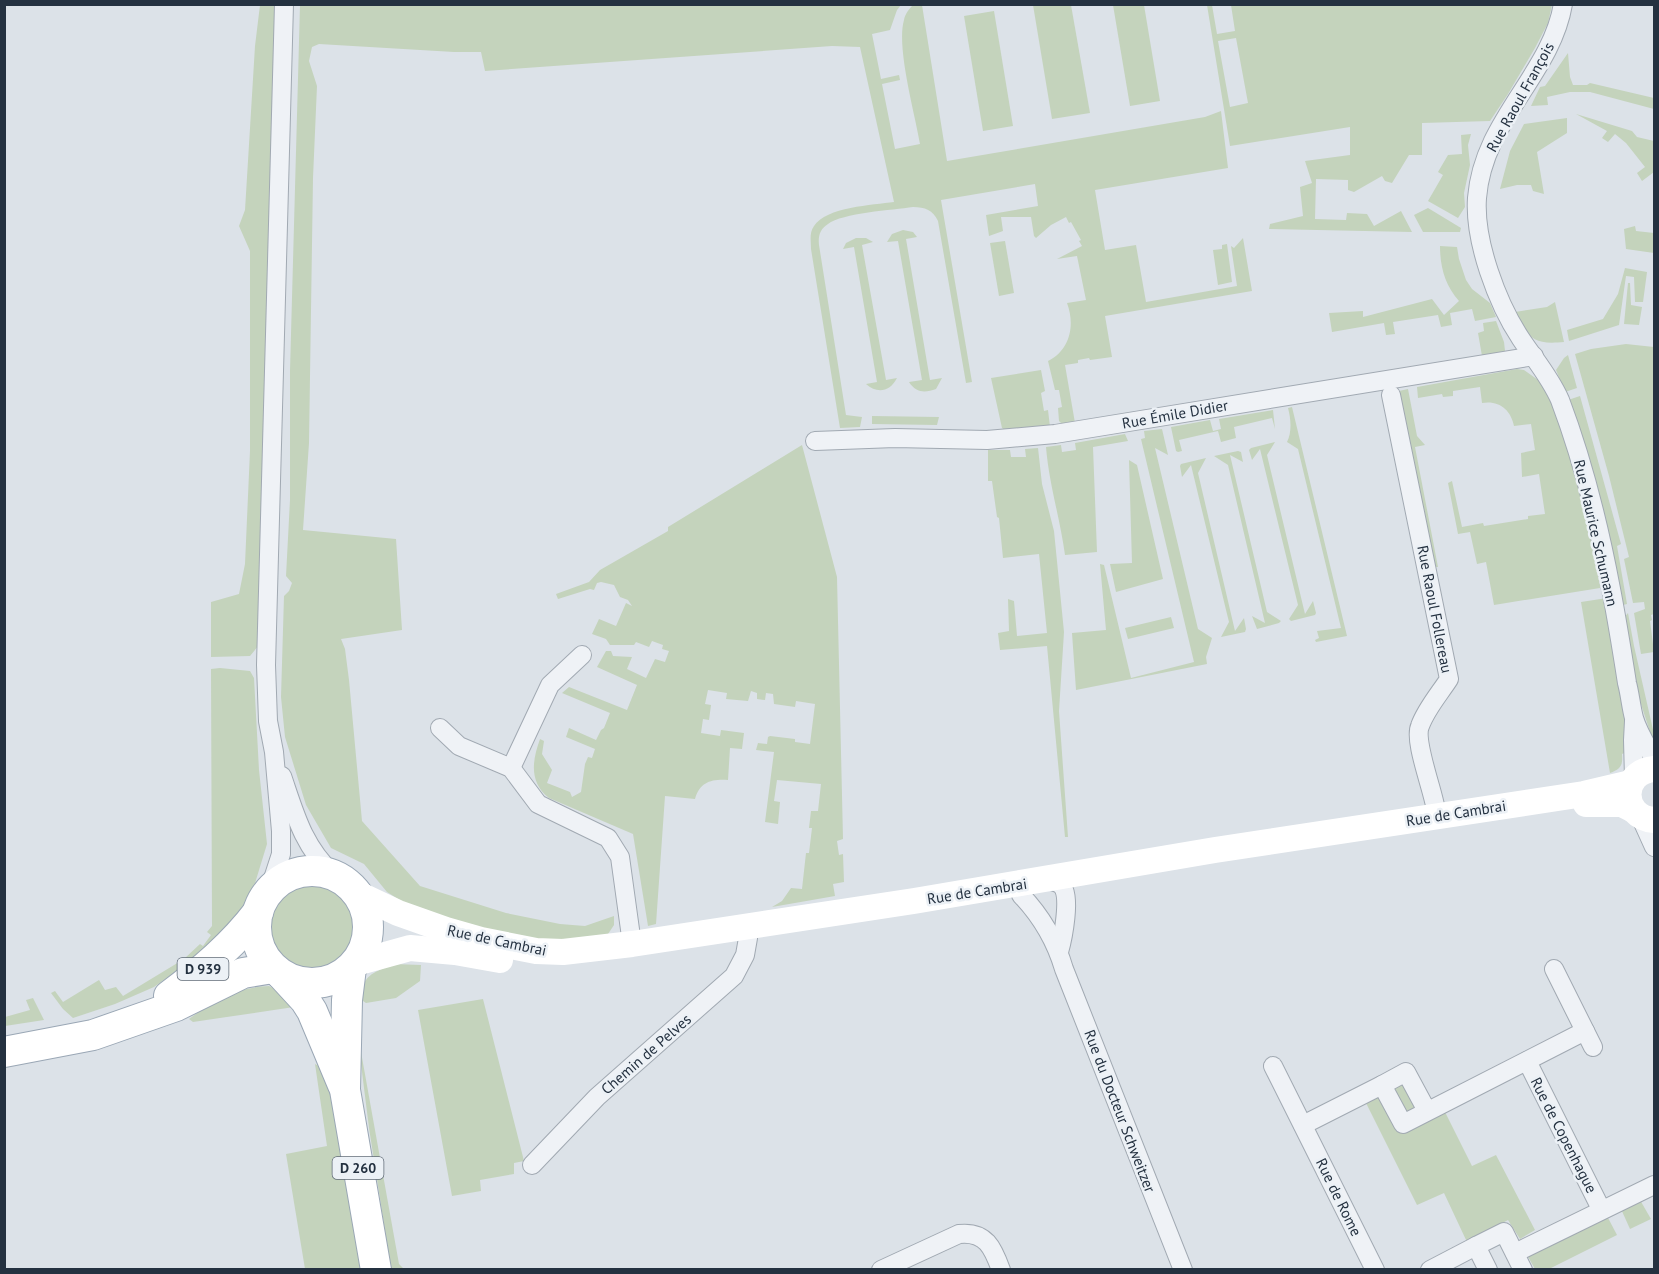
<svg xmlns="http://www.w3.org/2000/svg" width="1659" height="1274" font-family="'PT Sans',sans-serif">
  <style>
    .green { fill: #c4d3bc; fill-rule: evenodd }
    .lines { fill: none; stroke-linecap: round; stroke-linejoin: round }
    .street-casing { stroke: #a1a9b2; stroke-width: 20 }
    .primary-casing { stroke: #9aa7b5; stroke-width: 32 }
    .street { stroke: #eff2f6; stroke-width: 18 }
    .secondary { stroke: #fff; stroke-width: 26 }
    .primary { stroke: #fff; stroke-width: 30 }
    .labels { text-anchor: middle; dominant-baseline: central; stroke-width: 5; stroke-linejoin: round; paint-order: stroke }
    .shield { fill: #ecf1f6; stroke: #606b77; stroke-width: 1.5 }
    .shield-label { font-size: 14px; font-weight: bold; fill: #243140 }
    .street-label { font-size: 15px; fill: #243140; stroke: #ecf1f6 }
  </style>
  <rect width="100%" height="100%" fill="#dce2e8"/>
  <g class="green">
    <polygon points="260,5 275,5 259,645 250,656 211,657 211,602 239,594 245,564 250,451 250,251 239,226 245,210 255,46"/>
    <path d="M300,5H901L897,10L890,30L872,34L881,79L899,75L900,80L882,84L895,149L920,144C915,114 896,47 904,20C905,14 909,9 913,5H922L947,161L1205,117L1221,111L1228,168L1095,190L1105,250L1136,245L1146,302L1237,286L1231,246L1234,248L1243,238L1252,291L1105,316L1112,357L1090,360L1089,358L1078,360V363L1065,365L1075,423L1063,425L1059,421L1058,408L1062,407L1059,390H1055L1048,361C1071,350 1075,324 1067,303L1086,300L1077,256L1057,259L1082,246L1079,241L1081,240L1071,222L1069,223L1066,217L1051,225L1036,238L1034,236L1031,217H1001L1003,231L989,236L986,215L1038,206L1035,184L941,200L972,382L966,383L938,221C933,210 925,207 913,207C893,210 842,213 828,224C820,229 818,236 819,245L846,415L862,417L860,427L840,428L811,249C811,241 809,233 814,226C826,207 873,205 894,202L860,47L832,46L485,71L481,52H454L319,44L312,47L309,61L317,86L313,178L309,443L303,530L396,539L402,630L341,639L345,649L349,680L362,821L420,886L506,913L560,924L585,926L614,916V925L608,934L599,939L567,942L521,938L417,911L387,892L364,864L331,848L306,805L285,737L281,697L284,596L289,591L292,583L286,576L290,500V371Z"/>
    <polygon points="1033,5 1071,5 1090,113 1052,119"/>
    <polygon points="1113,5 1144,5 1160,101 1130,106"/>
    <path d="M1207,5H1212L1217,34L1235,31L1231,5H1552L1548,23L1535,48L1508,94L1490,121L1422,123V155H1409L1392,183L1385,181L1382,176L1354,192L1348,190V180L1316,179L1315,219L1346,220L1347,213L1367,214L1374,226L1401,211L1412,232L1269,229L1270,224L1303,216L1300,187L1312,183L1305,161L1350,155V127L1230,146ZM1236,38L1248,103L1230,107L1218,41Z"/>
    <polygon points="994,11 1013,126 983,131 964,16"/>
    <polygon points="1568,53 1570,77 1573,85 1587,85 1590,83 1654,98 1654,109 1590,92 1570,92 1547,97 1548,105 1531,106 1540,87 1545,86"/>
    <polygon points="1576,114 1632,131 1637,137 1654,141 1654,172 1642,181 1637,173 1645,167 1626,143 1615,134 1608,142 1602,138 1607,131"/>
    <polygon points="1567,118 1567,133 1537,152 1544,194 1533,191 1531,185 1517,185 1500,189 1510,151 1524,124"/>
    <polygon points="1471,134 1468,145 1470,165 1464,193 1465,207 1458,218 1428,201 1443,175 1438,172 1448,155 1462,154 1461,135"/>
    <polygon points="1428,208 1461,228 1460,232 1423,232 1414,215"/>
    <polygon points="1635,226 1636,231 1654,233 1654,253 1626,249 1624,229"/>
    <path d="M903,230L913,232L917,237L906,239L930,380L942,378L936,389C925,393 916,393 909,382L922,380L898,241L887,242L892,234Z"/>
    <path d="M856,238H866L873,242L862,245L886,380L897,378C890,392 877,394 866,384L877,382L854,247L843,249L846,243Z"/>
    <polygon points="1005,241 1014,293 999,296 990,243"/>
    <polygon points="1227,244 1232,282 1218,285 1213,250 1222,249 1222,245"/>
    <path d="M1440,246L1457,247L1459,259L1466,280L1472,289L1490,303L1496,317L1475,321L1472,309L1450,313L1452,325L1441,327L1438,315L1393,322L1395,334L1386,335L1384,323L1332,332L1329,313L1363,311V317L1432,299L1444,315L1459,301C1445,285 1440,267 1440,246Z"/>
    <polygon points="1625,268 1647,272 1643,302 1635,302 1634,277 1626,276 1619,325 1569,341 1567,330 1603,319 1618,294"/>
    <polygon points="1628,283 1630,283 1631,305 1642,307 1639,325 1624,324"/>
    <path d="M1555,302L1564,342C1532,345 1529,338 1515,312L1547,307Z"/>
    <polygon points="1496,321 1504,342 1505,351 1482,356 1478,333 1484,331 1483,323"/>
    <polygon points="1626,344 1654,347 1654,614 1651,615 1652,620 1650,621 1654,652 1641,654 1634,613 1645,609 1644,602 1633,603 1624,559 1629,557 1609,476 1575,354 1591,349"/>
    <polygon points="1568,355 1577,388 1565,392 1556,370 1564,358"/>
    <path d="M1517,369L1524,370L1541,382L1555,407L1587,509L1603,586L1600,588L1494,605L1486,562L1477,564L1470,532L1458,534L1448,483L1452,481L1462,527L1483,523L1484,526L1528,519V516L1545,514L1539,474L1522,477L1521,453L1535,450L1531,424L1514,426C1511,410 1499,400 1482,403L1480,387L1453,391V396L1443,397L1442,394L1418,398L1417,387Z"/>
    <polygon points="1041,370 1045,391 1041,393 1044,411 1048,410 1050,427 1005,430 1002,428 991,378"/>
    <polygon points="1408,389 1417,436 1425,445 1415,447 1438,567 1435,567 1399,391"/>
    <polygon points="1580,396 1621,544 1617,546 1627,604 1623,605 1568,400"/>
    <path d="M1292,407L1347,636L1316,642L1315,640L1319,638L1317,631L1341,628L1298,449L1287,442C1292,432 1291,419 1288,408Z"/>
    <polygon points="1273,410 1275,429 1272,418 1234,427 1236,438 1221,442 1218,431 1179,440 1182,451 1178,452 1176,451 1171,427 1210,420 1213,431 1221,429 1219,419"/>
    <polygon points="872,416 939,417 937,425 872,424"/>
    <polygon points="1162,429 1168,455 1155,448 1198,629 1212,638 1206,657 1207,664 1076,690 1072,633 1106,630 1100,564 1104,565 1131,678 1194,662 1141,439 1145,438 1144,431"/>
    <path d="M1125,434L1128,441L1093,447L1097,552L1065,555C1060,518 1049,484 1046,447L1061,445L1062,452L1076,450L1075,443Z"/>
    <polygon points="1275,442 1267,455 1305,614 1313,601 1316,613 1315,615 1291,621 1289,619 1298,605 1260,449 1252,460 1249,450 1251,448"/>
    <path d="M802,445L837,577L843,839L837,841L839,855L843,854L844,882L833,884L835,896L772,907L782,901L791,888L802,889L806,853H809L812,828H809L811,811H818L821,784L777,780L774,801L780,802L778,824L765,822L774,752L756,750L758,743L767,744L768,737L770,736L795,739V742L810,744L815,704L796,701L795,707L774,704L773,694L766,693L765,700L757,699V693L751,691L748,701L726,699L727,693L708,690L705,704L711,705L709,720L703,719L701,733L720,736L721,730L744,733L742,749L730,748L728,780C711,779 700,782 695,799L665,796L656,924L648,926L633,834L549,798C529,782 532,761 540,739L544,741L542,754L552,770L547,783L570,792L572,797L581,792L585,764L588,757L592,758L595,749L566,737L569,728L596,740L601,730L604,728L610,713L562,693L569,687L627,710L637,685L597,667L606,651H611L613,656L632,657L627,669L646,678L655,659L665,662L669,651L662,649L663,645L652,641L649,647L636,642L634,645H610L606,639L592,634L599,619L616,626L626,603L632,606L628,600L620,597L614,585L601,582L597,583L594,590L590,589L558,599L556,594L589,582L600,570L668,531V527Z"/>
    <polygon points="1038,448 1042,484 1054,531 1064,632 1059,711 1068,837 1065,837 1047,646 1000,650 998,633 1009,631 1008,599 1014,601 1017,636 1047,633 1039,554 1003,558 999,518 997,517 992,481 988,481 988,450 1010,450 1011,457 1026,457 1025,449"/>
    <polygon points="1238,451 1241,452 1243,462 1230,455 1267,612 1281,621 1279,623 1257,629 1252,616 1265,623 1228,465 1214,456"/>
    <polygon points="1206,458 1198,473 1235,631 1244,618 1246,629 1245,632 1221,637 1229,622 1227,614 1191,465 1182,477 1180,466 1181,464"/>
    <polygon points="1129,460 1137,465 1163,579 1116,592 1110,564 1132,563"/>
    <path d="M1607,598L1629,751L1622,754C1623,765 1621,769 1610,773L1581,602Z"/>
    <polygon points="1628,613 1634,646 1654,734 1654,744 1639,698 1624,618"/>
    <polygon points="1171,617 1174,628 1128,639 1125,628"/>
    <polygon points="220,668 250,671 254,678 259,770 267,844 249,903 222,939 154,987 115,1004 73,1018 63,1009 51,993 55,991 63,1002 99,980 105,990 116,987 123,996 184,959 200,944 203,946 211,935 207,932 212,926 211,669"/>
    <circle cx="314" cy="927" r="48"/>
    <path d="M393,964L421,965L420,981L396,998L366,1003L360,999C364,974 371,974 393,964Z"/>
    <path d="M269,986L283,993L294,1007L193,1022L189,1019C213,1001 237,987 269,986Z"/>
    <polygon points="33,998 44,1020 5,1026 5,1017 30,1010 26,1000"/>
    <polygon points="483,999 524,1161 514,1163 514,1174 480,1180 481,1191 452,1196 418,1010"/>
    <polygon points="356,1024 399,1264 404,1269 391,1269 369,1128"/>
    <polygon points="315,1064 326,1070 361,1269 305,1269 286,1154 327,1146"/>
    <polygon points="1406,1072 1427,1111 1441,1104 1472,1166 1496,1155 1535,1230 1520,1239 1508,1220 1467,1242 1444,1193 1417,1205 1362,1095"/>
    <polygon points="1640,1200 1651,1219 1630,1229 1621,1209"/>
    <polygon points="1607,1216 1617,1235 1549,1269 1535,1269 1527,1255"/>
  </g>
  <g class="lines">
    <g class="street-casing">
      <g id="street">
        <path d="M1563,4C1551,75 1483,120 1477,198C1474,241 1497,303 1521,339C1535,360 1550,377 1560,400C1583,461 1599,525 1611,589C1617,620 1622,651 1627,683C1630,694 1631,707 1634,718C1638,732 1647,746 1654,759"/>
        <path d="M1391,395L1449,679C1440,693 1426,709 1420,726C1413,742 1435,794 1437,816"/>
        <polyline points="815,441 895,438 987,440 1055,434 1534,356"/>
        <polyline points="440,728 459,746 511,768 538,804 608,838 620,857 632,944"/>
        <polyline points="511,768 550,685 582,655"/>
        <path d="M282,776C295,814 303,846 333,874"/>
        <polyline points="1634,778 1633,740 1634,721"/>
        <polyline points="1640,816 1654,847"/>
        <path d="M1044,880C1051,881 1057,881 1062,886C1071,897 1063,938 1059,952"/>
        <polyline points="269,891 281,854 281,831 274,752 268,721 266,665 284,4"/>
        <path d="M1021,895C1041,916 1056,942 1064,969L1183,1270"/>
        <polyline points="1554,969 1593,1047"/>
        <polyline points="1527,1061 1601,1209"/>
        <polyline points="1273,1066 1375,1270"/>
        <polyline points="1427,1111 1406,1072 1382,1085 1403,1124 1585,1031"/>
        <polyline points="1303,1125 1382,1085"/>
        <polyline points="532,1165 597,1097 734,976 745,955 748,938"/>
        <polyline points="1515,1253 1654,1185"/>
        <path d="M881,1270L959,1234C986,1231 993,1248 1001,1270"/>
        <polyline points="1430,1270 1476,1246"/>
        <polyline points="1488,1270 1476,1246 1504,1232 1523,1270"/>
      </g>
    </g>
    <g class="primary-casing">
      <g id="primary">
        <circle cx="312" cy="927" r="56"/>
        <polyline points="351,968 347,1000 345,1090 376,1270"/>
        <polyline points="282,975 305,1000 312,1011 343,1085"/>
        <path d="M169,996C202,971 233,945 258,912"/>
        <polyline points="4,1052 93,1035 176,1006 243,973 273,968"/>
      </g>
    </g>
    <use href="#street" class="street"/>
    <g class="secondary">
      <path d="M1654,769C1620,772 1620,817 1654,820"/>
      <polyline points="1586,804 1622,804 1632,809"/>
      <polyline points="358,894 398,913 446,930 481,940 536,951 563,952 632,944 914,901 1215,850 1584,794 1631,783"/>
      <polyline points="356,963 410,948 455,952 500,960"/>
    </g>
    <use href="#primary" class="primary"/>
  </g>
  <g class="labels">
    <g class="shield">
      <rect x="177.5" y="958" width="51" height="22" rx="4.5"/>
      <rect x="332.5" y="1157" width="51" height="22" rx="4.5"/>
    </g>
    <g class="shield-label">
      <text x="203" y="969">D 939</text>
      <text x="358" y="1168">D 260</text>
    </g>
    <g class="street-label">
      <text transform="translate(1520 97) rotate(-61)">Rue Raoul François</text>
      <text transform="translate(1175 414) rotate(-10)">Rue Émile Didier</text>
      <text transform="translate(1596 533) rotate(77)">Rue Maurice Schumann</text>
      <text transform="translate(1435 609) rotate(79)">Rue Raoul Follereau</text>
      <text transform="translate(1456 813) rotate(-9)">Rue de Cambrai</text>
      <text transform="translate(977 891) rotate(-9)">Rue de Cambrai</text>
      <text transform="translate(497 940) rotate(12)">Rue de Cambrai</text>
      <text transform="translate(646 1054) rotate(-41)">Chemin de Pelves</text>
      <text transform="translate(1120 1111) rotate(69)">Rue du Docteur Schweitzer</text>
      <text transform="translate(1564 1135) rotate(63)">Rue de Copenhague</text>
      <text transform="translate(1339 1197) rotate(64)">Rue de Rome</text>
    </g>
  </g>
  <rect width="1659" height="1274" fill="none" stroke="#243140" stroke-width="12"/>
</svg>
